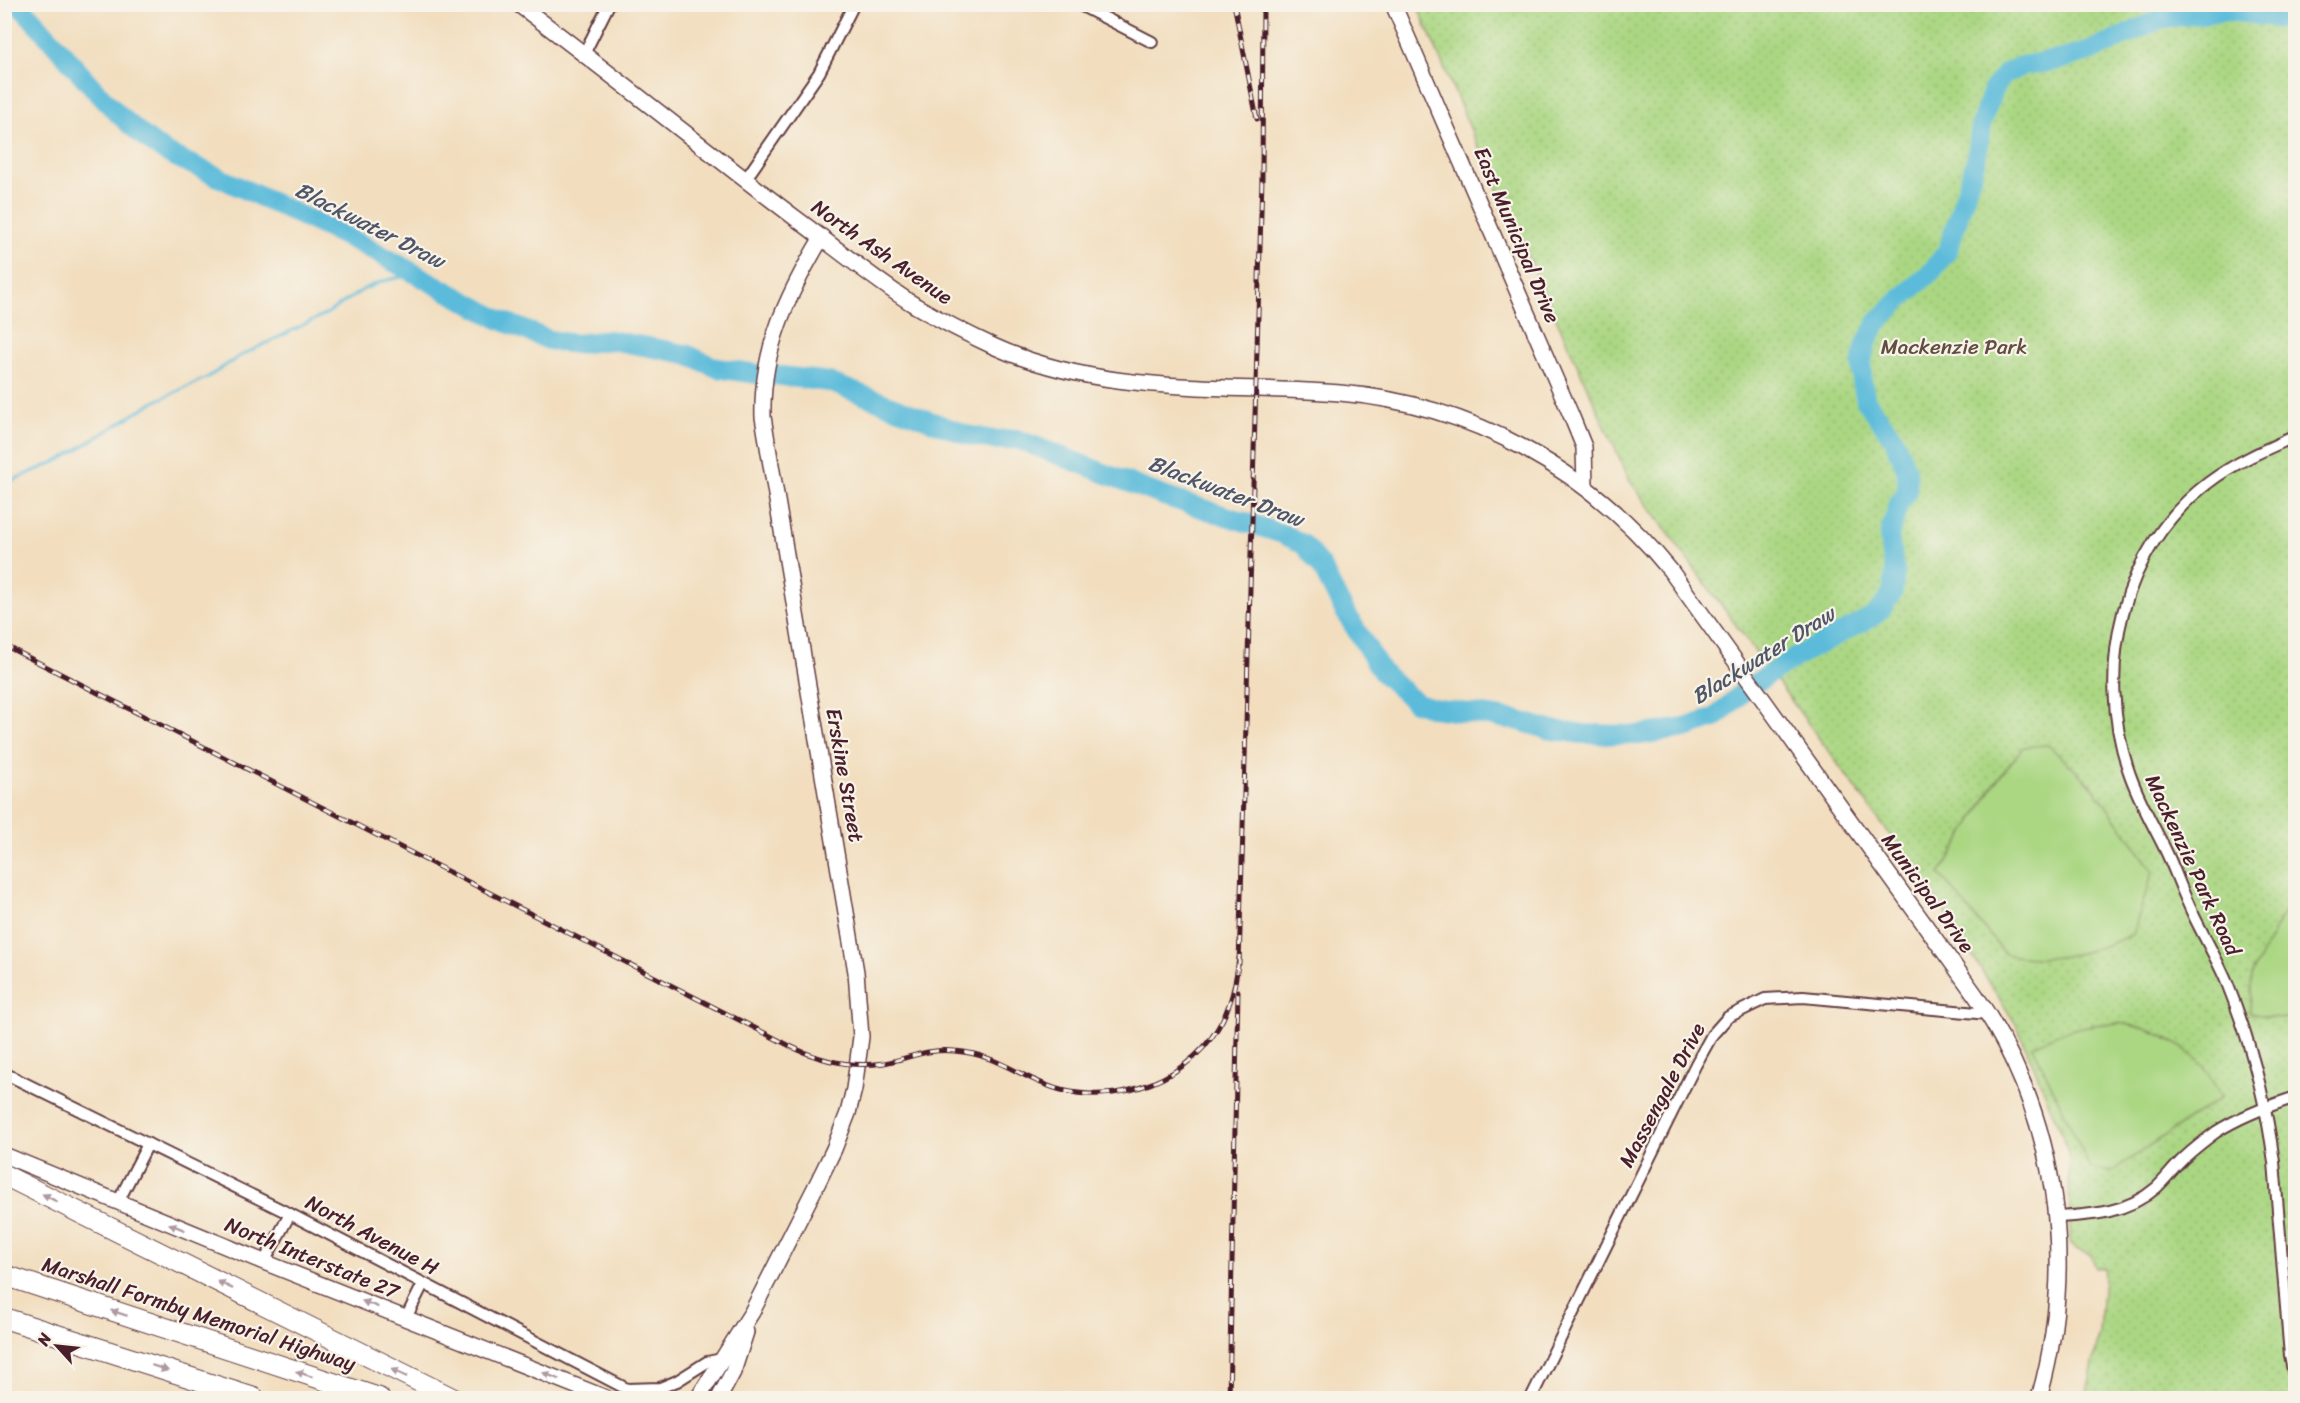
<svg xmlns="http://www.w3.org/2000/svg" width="2300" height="1403" font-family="Sriracha,sans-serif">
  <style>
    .grass { fill: url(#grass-dots); stroke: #7a7b57; stroke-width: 1.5 }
    .garden { fill: #abd783; stroke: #7a7b57; stroke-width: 1.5 }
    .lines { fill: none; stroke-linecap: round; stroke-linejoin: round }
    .stream { stroke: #5cbbda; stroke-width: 3 }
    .river { stroke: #5cbbda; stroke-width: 20 }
    .street-casing { stroke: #633c41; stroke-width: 14 }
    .secondary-casing { stroke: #633c41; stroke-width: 18 }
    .highway-casing { stroke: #633c41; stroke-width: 22 }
    .street { stroke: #fff; stroke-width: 10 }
    .secondary { stroke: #fff; stroke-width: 15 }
    .highway { stroke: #fff; stroke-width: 20 }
    .rail-casing { stroke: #4a1f2b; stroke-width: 5 }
    .rail { stroke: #f7f3e8; stroke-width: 3; stroke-dasharray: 9; stroke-linecap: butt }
    .oneway { fill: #ae9aa0 }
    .labels { text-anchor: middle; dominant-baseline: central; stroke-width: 4.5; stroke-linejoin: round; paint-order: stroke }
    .street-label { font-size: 21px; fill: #4a1f2b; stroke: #f7f3e8 }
    .park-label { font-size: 21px; fill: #624d41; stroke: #f7f3e8 }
    .water-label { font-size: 22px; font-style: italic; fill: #505668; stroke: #f7f3e8 }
  </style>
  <defs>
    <pattern id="grass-dots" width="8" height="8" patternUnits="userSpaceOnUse" patternTransform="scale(1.5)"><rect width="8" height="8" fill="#abd783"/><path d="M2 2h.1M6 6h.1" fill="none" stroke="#95b871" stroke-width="1.8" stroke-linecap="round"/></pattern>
  </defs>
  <rect width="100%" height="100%" fill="#f7f3e8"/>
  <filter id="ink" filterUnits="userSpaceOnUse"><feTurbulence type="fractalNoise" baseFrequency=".0167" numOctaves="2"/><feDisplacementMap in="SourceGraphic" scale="12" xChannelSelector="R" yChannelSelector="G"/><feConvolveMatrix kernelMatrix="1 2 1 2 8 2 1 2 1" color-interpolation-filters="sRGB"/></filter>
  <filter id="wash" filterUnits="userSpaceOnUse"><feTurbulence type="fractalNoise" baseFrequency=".008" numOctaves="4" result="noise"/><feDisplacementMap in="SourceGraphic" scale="24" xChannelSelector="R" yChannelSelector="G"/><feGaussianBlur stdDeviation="1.35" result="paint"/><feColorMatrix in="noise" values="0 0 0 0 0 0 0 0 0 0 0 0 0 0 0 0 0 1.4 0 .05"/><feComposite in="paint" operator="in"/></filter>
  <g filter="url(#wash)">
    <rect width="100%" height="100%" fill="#f2debf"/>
    <polygon class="grass" points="1417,5 2295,5 2295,1398 2086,1398 2099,1334 2105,1268 2096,1268 2091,1255 2076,1249 2070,1242 2069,1152 2017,1026 1929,888 1630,481 1477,144"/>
    <g class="garden">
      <path d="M2048,745L2093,787L2153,871L2133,934C2092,953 2050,965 2005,954L1940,874L1995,783L2023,747Z"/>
      <polygon points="2295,890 2295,1019 2271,1017 2250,1013 2252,974"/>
      <path d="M2119,1023C2150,1028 2180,1041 2202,1065C2210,1074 2215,1087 2221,1097L2111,1172L2090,1168L2033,1046C2061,1030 2087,1024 2119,1023Z"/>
    </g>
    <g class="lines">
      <polyline class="stream" points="4,484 62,459 152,403 208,377 240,356 326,314 364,289 383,281 406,276 421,276"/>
      <g class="river">
        <path d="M18,4C68,54 107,115 167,153L359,243L498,319L549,340L576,344L610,340L686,354L717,368L757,374"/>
        <polyline points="774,375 829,382 967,435 994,440 1017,439 1163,496 1283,534 1303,544 1321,566 1341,605 1382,672 1415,702 1433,708 1516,720 1546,729 1583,734 1639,735 1685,728 1715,718 1746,689 1801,654 1872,617 1882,608 1893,591 1895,572 1889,537 1899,503 1907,492 1907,471 1894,439 1866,401 1862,381 1862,360 1866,344 1876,324 1897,302 1932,271 1948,250 1976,160 1982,121 1994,87 2005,74 2021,66 2059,60 2096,49 2162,18 2229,11 2296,20"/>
      </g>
    </g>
  </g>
  <g filter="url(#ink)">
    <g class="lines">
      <g class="street-casing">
        <g id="street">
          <polyline points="1078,4 1152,42"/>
          <polyline points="584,54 609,4"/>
          <polyline points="745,180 819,73 854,4"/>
          <path d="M2296,436C2266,449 2234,463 2208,483C2121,549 2095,668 2128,769C2137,797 2151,821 2164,847C2175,869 2182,892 2193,914C2204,937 2217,959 2227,983C2250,1040 2266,1101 2274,1162L2290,1356L2296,1385"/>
          <polyline points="4,1073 290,1214 627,1389 660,1388 677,1381 707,1362 722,1359"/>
          <polyline points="118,1202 148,1144"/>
          <path d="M2057,1217C2093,1215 2127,1213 2156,1188C2165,1180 2172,1170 2181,1161C2191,1151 2204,1141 2216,1132C2241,1116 2268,1106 2296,1097"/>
          <polyline points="264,1262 290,1214"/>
          <polyline points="406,1318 423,1284"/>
          <polyline points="1531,1398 1696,1064 1712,1035 1728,1017 1765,999 1803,997 1988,1014"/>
        </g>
      </g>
      <g class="secondary-casing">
        <g id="secondary">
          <path d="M518,4C613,75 704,149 798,220C836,248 876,281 916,306C940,320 967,334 993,346C1103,396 1223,384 1340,393C1471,404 1588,469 1670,570L1976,996C2057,1115 2078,1261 2039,1398"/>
          <polyline points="1393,4 1571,415 1584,447 1585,487"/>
          <polyline points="4,1155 264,1262 606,1398"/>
          <path d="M698,1398L752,1312L818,1182L834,1149L848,1113L854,1089L861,1037L856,972L763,417C761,349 788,294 822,237"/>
          <polyline points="719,1398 733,1372 746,1332"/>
        </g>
      </g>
      <g class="highway-casing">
        <g id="highway">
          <polyline points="4,1175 452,1398"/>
          <polyline points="4,1275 379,1398"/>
          <polyline points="4,1318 254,1398"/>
        </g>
      </g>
      <use href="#street" class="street"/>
      <use href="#secondary" class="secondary"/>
      <use href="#highway" class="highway"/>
      <g class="rail-casing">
        <g id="rail">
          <polyline points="1234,4 1257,119"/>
          <path d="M4,645L792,1047C821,1061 852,1068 884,1063C910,1058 928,1048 955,1051C998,1054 1023,1080 1061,1090C1130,1107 1207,1071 1230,1002C1235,988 1237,972 1239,958"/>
          <polyline points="1239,964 1262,178 1263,4"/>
          <polyline points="1229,1398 1238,991"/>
        </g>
      </g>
      <use href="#rail" class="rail"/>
    </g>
    <defs><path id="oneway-solid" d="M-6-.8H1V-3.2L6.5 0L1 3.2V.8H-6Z" transform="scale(1.5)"/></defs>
    <g class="oneway">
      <use href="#oneway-solid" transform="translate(50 1198) rotate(-153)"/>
      <use href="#oneway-solid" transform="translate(177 1227) rotate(-158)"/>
      <use href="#oneway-solid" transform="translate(225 1285) rotate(-154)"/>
      <use href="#oneway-solid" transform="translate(370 1304) rotate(-159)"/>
      <use href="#oneway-solid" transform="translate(119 1313) rotate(-162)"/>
      <use href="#oneway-solid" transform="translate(160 1368) rotate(18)"/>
      <use href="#oneway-solid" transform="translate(399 1373) rotate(-154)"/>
      <use href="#oneway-solid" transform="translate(304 1374) rotate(-162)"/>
      <use href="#oneway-solid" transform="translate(551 1376) rotate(-158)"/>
    </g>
  </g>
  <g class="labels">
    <g class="street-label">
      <text transform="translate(1517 235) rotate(67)">East Municipal Drive</text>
      <text transform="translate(882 252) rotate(35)">North Ash Avenue</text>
      <text transform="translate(845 775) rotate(80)">Erskine Street</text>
      <text transform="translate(2193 865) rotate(65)">Mackenzie Park Road</text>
      <text transform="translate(1928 893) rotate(54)">Municipal Drive</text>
      <text transform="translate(1662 1095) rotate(-62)">Massengale Drive</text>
      <text transform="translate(372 1235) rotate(28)">North Avenue H</text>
      <text transform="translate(312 1258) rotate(22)">North Interstate 27</text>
      <text transform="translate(199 1314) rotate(18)">Marshall Formby Memorial Highway</text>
    </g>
    <g class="park-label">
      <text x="1954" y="347">Mackenzie Park</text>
    </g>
    <g class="water-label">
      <text transform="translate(370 225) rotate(27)">Blackwater Draw</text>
      <text transform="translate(1226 491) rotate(21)">Blackwater Draw</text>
      <text transform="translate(1763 655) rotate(-32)">Blackwater Draw</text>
    </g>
  </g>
  <rect width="2300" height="1403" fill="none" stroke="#f7f3e8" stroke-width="24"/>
  <g transform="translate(57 1346) rotate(297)" stroke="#f7f3e8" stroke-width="4.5" paint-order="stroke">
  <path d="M0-4.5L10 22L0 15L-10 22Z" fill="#4a1f2b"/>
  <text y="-9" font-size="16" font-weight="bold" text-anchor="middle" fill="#4a1f2b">N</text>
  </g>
</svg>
